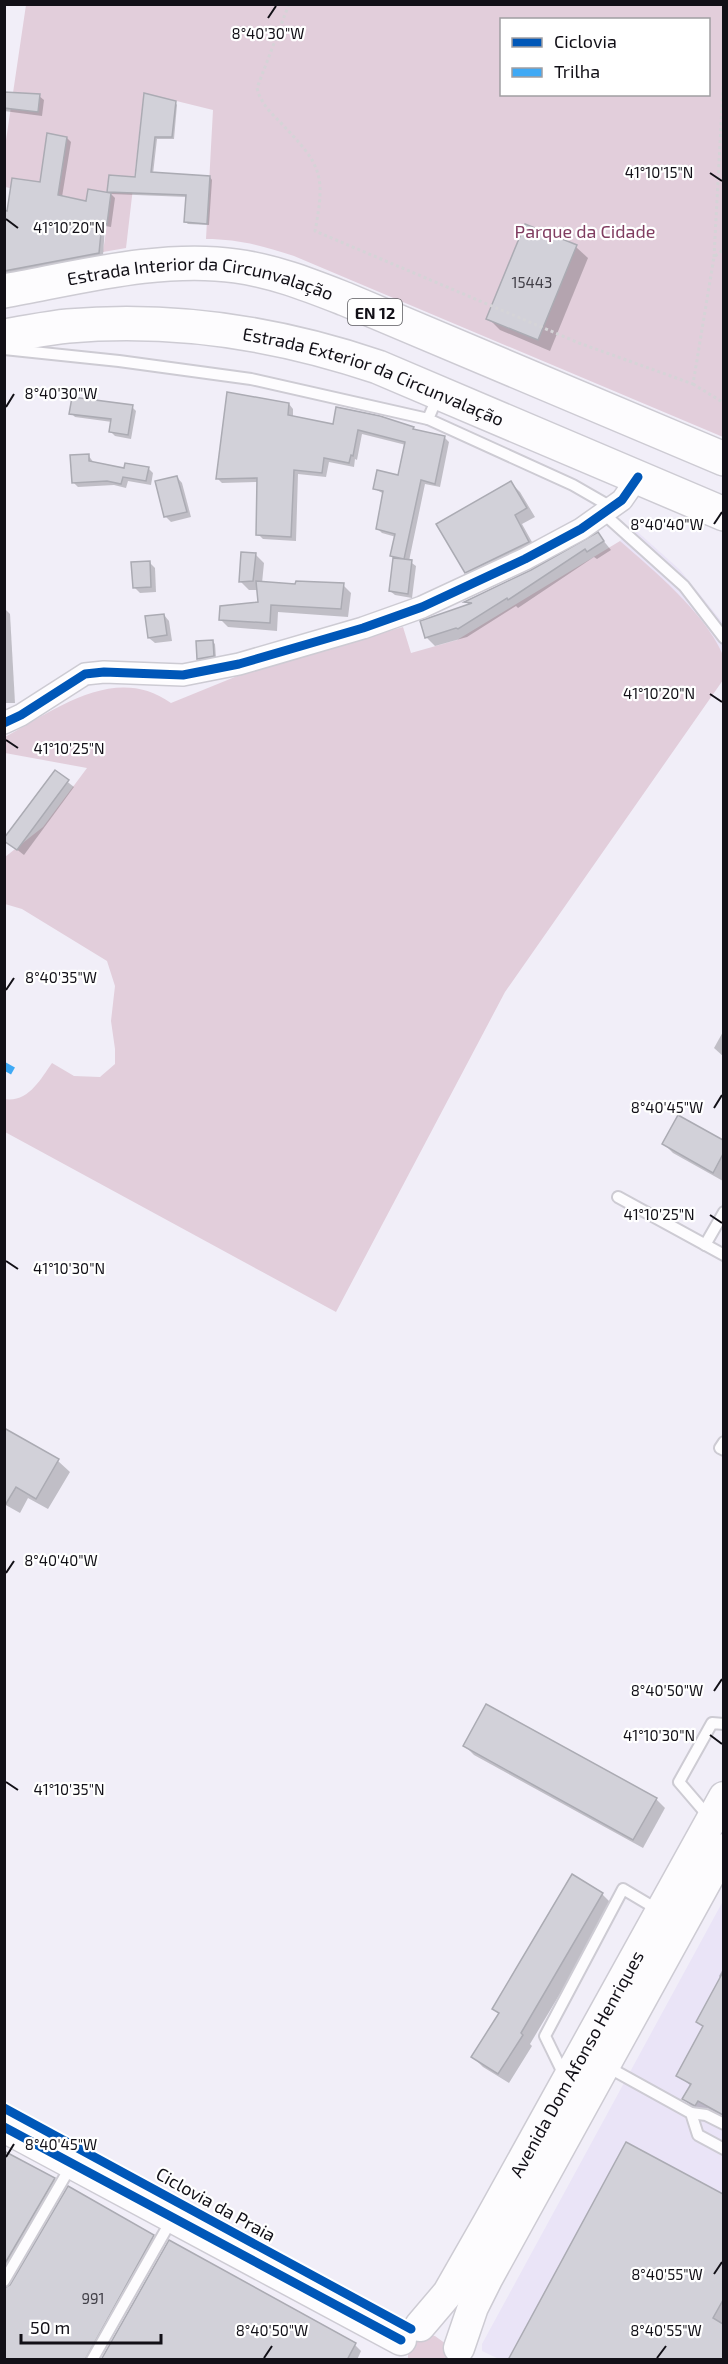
<svg xmlns="http://www.w3.org/2000/svg" width="728" height="2364" font-family="'Exo 2',sans-serif">
  <style>
    .built { fill: #eae4f7 }
    .green { fill: #e2cedb; fill-rule: evenodd }
    .shadow { fill: #0003 }
    .building { fill: #d2d1d9; stroke: #ababb3; stroke-width: 1.5 }
    .lines { fill: none; stroke-linecap: round; stroke-linejoin: round }
    .lane-casing { stroke: #cdcbd3; stroke-width: 14 }
    .street-casing { stroke: #cdcbd3; stroke-width: 24 }
    .secondary-casing { stroke: #cdcbd3; stroke-width: 33 }
    .primary-casing { stroke: #cdcbd3; stroke-width: 36 }
    .path { stroke: #d5d4d7; stroke-width: 3; stroke-dasharray: 3 3; stroke-linecap: butt }
    .lane { stroke: #fdfcfe; stroke-width: 10 }
    .street { stroke: #fdfcfe; stroke-width: 21 }
    .secondary { stroke: #fdfcfe; stroke-width: 30 }
    .primary { stroke: #fdfcfe; stroke-width: 33 }
    .quiet { stroke: #3fa9f5; stroke-width: 8; stroke-dasharray: 15 8; stroke-linecap: butt }
    .cycleway-casing { stroke: #fff; stroke-width: 13 }
    .cycleway { stroke: #0057b8; stroke-width: 9 }
    .ticks { fill: none; stroke: #121017; stroke-width: 2 }
    .labels { text-anchor: middle; dominant-baseline: central; stroke-width: 4.5; stroke-linejoin: round; paint-order: stroke }
    .number-label { font-size: 15px; fill: #424048 }
    .shield { fill: #fff; stroke: #59585d; stroke-width: 1.5 }
    .shield-label { font-size: 16px; font-weight: bold; fill: #121017 }
    .park-label { font-size: 18px; fill: #803d61; stroke: #fff }
    .street-label { font-size: 18px; fill: #121017; stroke: #fff }
    .ticks-label { font-size: 15px; text-anchor: middle; fill: #121017; stroke: #fff; stroke-width: 4.5; stroke-linejoin: round; paint-order: stroke }
  </style>
  <rect width="100%" height="100%" fill="#f1eef8"/>
  <g class="built">
    <polygon points="632,527 680,570 723,623 723,655 709,632 620,541"/>
    <polygon points="723,1901 723,2300 691,2359 499,2359 482,2351 482,2344"/>
  </g>
  <g class="green">
    <path d="M26,5H723V437L294,256C264,246 238,239 206,239L213,110L144,93L126,248L103,252L114,175H109L105,204L98,191L88,189L86,201L63,196L36,214L18,212L22,179L12,178L10,188L5,187V147ZM502,20H708V94H502Z"/>
    <path d="M620,541C653,570 704,612 722,653C726,660 723,672 723,680L505,992L336,1312L5,1132L4,1099C28,1103 40,1080 52,1063L74,1076L100,1077L115,1064V1049L111,1021L115,986L107,961L22,909L5,904V857L43,827L87,768L5,753V737C55,710 115,663 171,703L252,670L403,627L411,653L457,640Z"/>
    <path d="M429,2335L435,2336L446,2344L449,2360H408C407,2345 416,2339 429,2335Z"/>
  </g>
  <g class="shadow">
    <polygon points="4,94 39,96 44,100 42,116 4,111"/>
    <polygon points="145,95 175,102 177,105 174,139 157,139 153,174 210,177 212,180 209,225 188,224 185,221 187,197 111,194 108,191 137,178"/>
    <polygon points="67,138 71,142 62,197 87,202 111,194 115,198 111,227 105,226 103,256 4,275 4,212 8,213 42,183"/>
    <polygon points="576,247 588,258 550,351 500,330 488,318"/>
    <polygon points="289,404 293,409 293,418 334,426 413,428 416,432 444,437 449,442 440,487 425,484 409,561 416,566 412,598 395,595 390,591 395,558 392,555 396,537 382,533 377,528 384,494 375,489 399,476 406,445 362,434 357,460 355,459 354,467 329,462 326,477 298,474 296,541 263,539 258,534 258,482 222,483 217,478"/>
    <polygon points="132,407 136,411 131,439 115,436 111,432 112,422 75,417 71,413"/>
    <polygon points="88,455 94,463 125,470 148,468 153,473 151,485 128,481 126,488 114,485 78,487 73,482"/>
    <polygon points="177,477 182,483 191,517 171,522 166,517"/>
    <polygon points="511,483 520,492 535,517 522,524 537,551 475,581 466,572"/>
    <polygon points="598,534 611,550 597,559 594,557 518,608 516,606 467,637 435,646 427,638 421,622 470,605 466,602 532,572"/>
    <polygon points="255,554 264,563 262,583 297,586 343,585 351,593 348,617 278,612 277,631 228,627 220,619 260,603 258,590 249,590 240,581"/>
    <polygon points="149,562 155,568 156,592 140,593 134,587"/>
    <polygon points="4,608 10,614 15,703 4,703"/>
    <polygon points="164,615 169,621 172,641 155,643 149,638"/>
    <polygon points="212,641 215,644 216,658 201,661 198,659"/>
    <polygon points="55,772 74,787 24,855 11,845"/>
    <polygon points="724,1030 724,1057 714,1048"/>
    <polygon points="679,1117 724,1141 723,1181 673,1153 664,1144"/>
    <polygon points="4,1430 58,1461 70,1472 48,1509 28,1498 20,1513 4,1504"/>
    <polygon points="465,1746 656,1799 665,1808 643,1848 474,1755"/>
    <polygon points="573,1876 602,1894 613,1905 530,2044 532,2046 509,2083 483,2067 473,2057 500,2015 494,2009"/>
    <polygon points="724,1967 724,2117 707,2108 704,2113 692,2107 684,2099 691,2086 678,2075 704,2028 697,2021 721,1979 719,1976"/>
    <polygon points="627,2144 724,2196 724,2360 509,2360"/>
    <polygon points="4,2152 54,2179 61,2186 4,2282"/>
    <polygon points="68,2188 153,2237 160,2243 93,2360 4,2360 8,2289"/>
    <polygon points="355,2345 361,2351 357,2360 103,2360"/>
  </g>
  <g class="building">
    <polygon points="4,92 40,94 38,112 4,108"/>
    <polygon points="144,93 176,101 172,137 155,137 151,172 210,176 207,224 184,222 186,195 107,192 109,175 135,177"/>
    <polygon points="47,133 67,137 58,195 86,201 88,189 111,193 107,224 102,223 99,253 4,271 4,210 7,211 12,178 40,182"/>
    <polygon points="525,224 577,245 538,340 486,319"/>
    <polygon points="227,392 289,403 288,415 333,424 336,407 380,416 414,427 413,429 445,436 435,484 421,480 404,559 412,560 408,594 389,591 393,558 404,559 390,556 395,534 376,529 383,491 373,489 377,470 398,475 405,442 358,430 353,456 351,455 349,463 324,458 322,473 294,470 291,537 256,535 257,478 216,479"/>
    <polygon points="72,397 133,405 128,435 109,432 111,419 69,414"/>
    <polygon points="89,454 89,461 124,468 125,463 149,467 146,481 123,477 121,484 107,481 72,483 70,455"/>
    <polygon points="177,476 187,512 164,517 155,481"/>
    <polygon points="511,481 527,508 515,515 529,542 465,573 436,524"/>
    <polygon points="598,532 604,541 587,552 585,549 508,600 507,598 458,629 456,628 425,638 420,621 472,603 464,602 531,570"/>
    <polygon points="241,552 256,553 253,581 239,582"/>
    <polygon points="150,561 151,587 133,588 131,562"/>
    <polygon points="256,581 295,584 296,581 344,583 341,609 271,605 270,623 219,620 220,606 258,602"/>
    <polygon points="164,614 167,635 148,638 145,616"/>
    <polygon points="213,640 214,656 197,659 196,641"/>
    <polygon points="55,770 69,780 17,850 4,841 4,838"/>
    <polygon points="678,1115 723,1140 723,1154 713,1173 662,1144"/>
    <polygon points="4,1428 59,1459 36,1499 16,1487 4,1507"/>
    <polygon points="486,1704 657,1798 633,1840 463,1746"/>
    <polygon points="572,1874 603,1893 521,2033 523,2035 498,2074 471,2057 499,2013 492,2009"/>
    <polygon points="723,1972 723,2115 698,2101 695,2106 682,2099 691,2084 676,2076 703,2026 696,2022"/>
    <polygon points="626,2142 723,2194 723,2300 713,2318 723,2324 723,2360 508,2360"/>
    <polygon points="4,2151 55,2178 4,2265"/>
    <polygon points="68,2186 154,2235 85,2360 4,2360 4,2288 10,2285"/>
    <polygon points="169,2240 356,2343 347,2360 101,2360"/>
  </g>
  <g class="lines">
    <g class="lane-casing">
      <g id="lane">
        <polyline points="4,349 119,361 251,379 428,419"/>
        <polyline points="438,396 428,419 573,485 613,508"/>
        <polyline points="604,514 684,586 724,638"/>
        <polyline points="618,1197 724,1255"/>
        <polyline points="705,1245 724,1212"/>
        <polyline points="724,1442 720,1448 724,1450"/>
        <polyline points="709,1817 679,1782 712,1723 724,1724"/>
        <polyline points="606,2066 691,2113 698,2135 724,2149"/>
        <polyline points="565,2077 545,2036 623,1889 660,1911"/>
        <polyline points="691,2113 706,2115 724,2124"/>
        <polyline points="4,2281 71,2166"/>
        <polyline points="92,2360 172,2219"/>
      </g>
    </g>
    <g class="street-casing">
      <polyline id="street" points="4,723 21,715 85,674 104,672 183,675 239,664 363,628 422,607 525,559 581,529 622,500 638,477"/>
    </g>
    <g class="secondary-casing">
      <g id="secondary">
        <polyline points="4,2127 401,2340"/>
        <path id="s1" d="M420,2326L448,2293L488,2223L724,1797"/>
        <polyline points="459,2348 473,2307 487,2279 724,1849"/>
      </g>
    </g>
    <g class="primary-casing">
      <g id="primary">
        <path id="s2" d="M4,291C77,278 162,255 236,266C274,271 309,285 345,299L724,459"/>
        <path id="s3" d="M4,336C25,333 47,328 68,326C174,317 278,333 378,367L724,514"/>
      </g>
    </g>
    <g class="path">
      <path d="M289,4L257,88C260,102 270,112 280,122C321,165 326,173 315,231L579,343L693,384L714,257L724,249"/>
      <polyline points="714,257 724,68"/>
      <polyline points="693,384 724,403"/>
    </g>
    <use href="#lane" class="lane"/>
    <use href="#street" class="street"/>
    <use href="#secondary" class="secondary"/>
    <use href="#primary" class="primary"/>
    <polyline class="quiet" points="4,1066 13,1071"/>
    <g class="cycleway-casing">
      <g id="cycleway">
        <polyline points="4,723 21,715 85,674 104,672 183,675 239,664 363,628 422,607 525,559 581,529 622,500 638,477"/>
        <polyline points="4,2108 411,2329"/>
        <polyline points="4,2127 401,2340"/>
      </g>
    </g>
    <use href="#cycleway" class="cycleway"/>
  </g>
  <path class="ticks" d="M268,18L276,6M710,173L722,181M6,219L18,228M6,407L14,394M714,524L722,512M710,694L722,702M6,740L18,748M6,990L14,978M714,1108L722,1095M710,1215L722,1223M6,1261L18,1269M6,1573L14,1561M714,1691L722,1679M710,1735L722,1744M6,1782L18,1790M6,2157L14,2144M714,2274L722,2262M264,2358L272,2346M657,2358L666,2346"/>
  <g class="labels">
    <g class="number-label">
      <text x="532" y="282">15443</text>
      <text x="93" y="2298">991</text>
    </g>
    <rect class="shield" x="348" y="299" width="54" height="26" rx="4.5"/>
    <g class="shield-label">
      <text x="375" y="312">EN 12</text>
    </g>
    <g class="park-label">
      <text x="585" y="231">Parque da Cidade</text>
    </g>
    <g class="street-label">
      <text stroke="none"><textPath href="#s2" startOffset="200">Estrada Interior da Circunvalação</textPath></text>
      <text stroke="none"><textPath href="#s3" startOffset="378">Estrada Exterior da Circunvalação</textPath></text>
      <text stroke="none"><textPath href="#s1" startOffset="306">Avenida Dom Afonso Henriques</textPath></text>
      <text transform="translate(216 2204) rotate(29)">Ciclovia da Praia</text>
    </g>
  </g>
  <g class="ticks-label">
    <text x="268" y="39">8°40'30"W</text>
    <text x="659" y="178">41°10'15"N</text>
    <text x="69" y="233">41°10'20"N</text>
    <text x="61" y="399">8°40'30"W</text>
    <text x="667" y="530">8°40'40"W</text>
    <text x="659" y="699">41°10'20"N</text>
    <text x="69" y="754">41°10'25"N</text>
    <text x="61" y="983">8°40'35"W</text>
    <text x="667" y="1113">8°40'45"W</text>
    <text x="659" y="1220">41°10'25"N</text>
    <text x="69" y="1274">41°10'30"N</text>
    <text x="61" y="1566">8°40'40"W</text>
    <text x="667" y="1696">8°40'50"W</text>
    <text x="659" y="1741">41°10'30"N</text>
    <text x="69" y="1795">41°10'35"N</text>
    <text x="61" y="2150">8°40'45"W</text>
    <text x="667" y="2280">8°40'55"W</text>
    <text x="272" y="2336">8°40'50"W</text>
    <text x="666" y="2336">8°40'55"W</text>
  </g>
  <rect width="728" height="2364" fill="none" stroke="#121017" stroke-width="12"/>
  <rect x="500" y="18" width="210" height="78" fill="#ffffff" stroke="#a09fa2" stroke-width="1.5"/>
  <rect x="512" y="38" width="30" height="9" fill="#0057b8" stroke="#a09fa2" stroke-width="1.5"/>
  <text x="554" y="48" font-size="18" fill="#121017">Ciclovia</text>
  <rect x="512" y="68" width="30" height="9" fill="#3fa9f5" stroke="#a09fa2" stroke-width="1.5"/>
  <text x="554" y="78" font-size="18" fill="#121017">Trilha</text>
  <path d="M21 2334v9h140v-9" fill="none" stroke="#121017" stroke-width="3"/>
  <text x="30" y="2334" font-size="18" fill="#121017" stroke="#ffffff" stroke-width="4.5" paint-order="stroke">50 m</text>
</svg>
